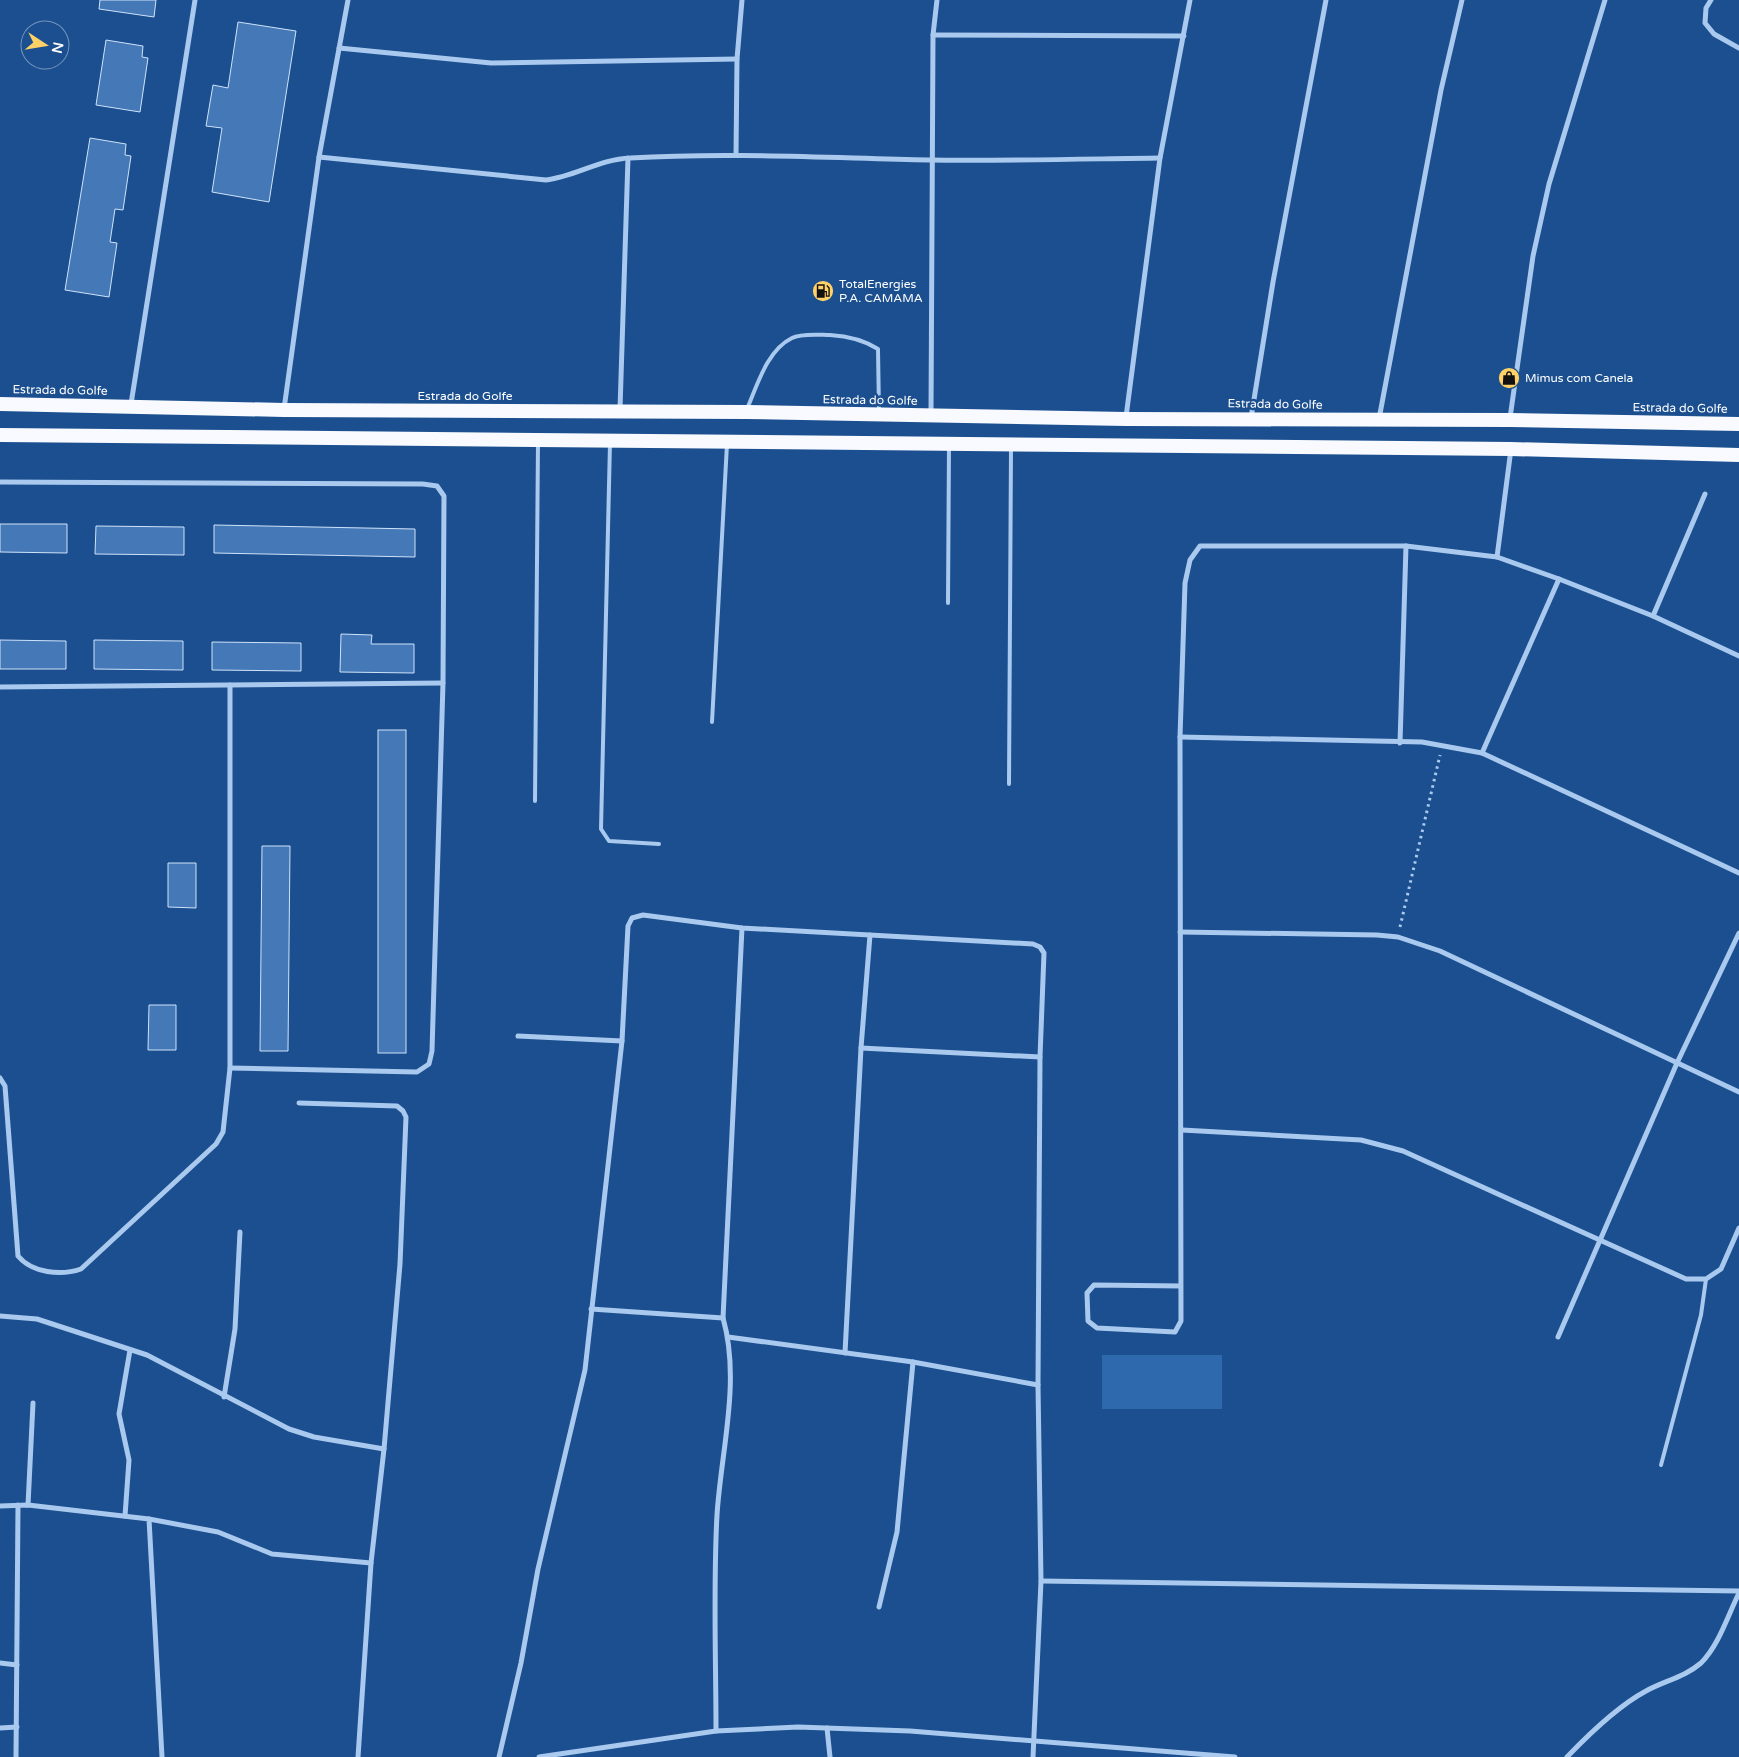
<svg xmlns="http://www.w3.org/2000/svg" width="1739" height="1757" font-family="'Varela Round',sans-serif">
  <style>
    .pitch { fill: #2e69ad }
    .building { fill: #4478b7; stroke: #cfe3fa }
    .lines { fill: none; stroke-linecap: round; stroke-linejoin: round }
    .path { stroke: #a9c9ee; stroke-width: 3; stroke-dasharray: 2.5 4; stroke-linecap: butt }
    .service { stroke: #a9c9ee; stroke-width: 4 }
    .minor { stroke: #a9c9ee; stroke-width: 5 }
    .trunk { stroke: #f8faff; stroke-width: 14 }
    .labels { text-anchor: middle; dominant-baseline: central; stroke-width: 5; stroke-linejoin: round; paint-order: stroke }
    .poi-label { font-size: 12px; fill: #fff; stroke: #1b4f8f; text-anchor: start }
    .street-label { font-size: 12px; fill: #fff; stroke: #1b4f8f }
  </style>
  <rect width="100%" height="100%" fill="#1b4f8f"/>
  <rect class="pitch" x="1102" y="1355" width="120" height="54"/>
  <g class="building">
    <polygon points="100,0 156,0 154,17 99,9"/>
    <polygon points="238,22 296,31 269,202 212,192 222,128 206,126 213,85 228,88"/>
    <polygon points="106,40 143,46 142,57 148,58 140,112 96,105"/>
    <polygon points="90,138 126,144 125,155 131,156 123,210 115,209 110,242 117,243 109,297 65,290"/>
    <polygon points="0,524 67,524 67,553 0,552"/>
    <polygon points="214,525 415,529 415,557 214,553"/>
    <polygon points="96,526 184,527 184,555 95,554"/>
    <polygon points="341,634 372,635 371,644 414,644 414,673 340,672"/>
    <polygon points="0,640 66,641 66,669 0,669"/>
    <polygon points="94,640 183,641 183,670 94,669"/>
    <polygon points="212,642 301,643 301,671 212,670"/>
    <rect x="378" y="730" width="28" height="323"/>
    <polygon points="262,846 290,846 288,1051 260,1051"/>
    <polygon points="168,863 196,863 196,908 168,907"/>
    <polygon points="149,1005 176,1005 176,1050 148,1050"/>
  </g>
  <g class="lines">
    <polyline class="path" points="1400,927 1440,755"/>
    <g class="service">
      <path d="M747,409C757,386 767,350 792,338C801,333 820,335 830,335C846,336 864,340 878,349L879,412"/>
      <polyline points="610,443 601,829 609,841 659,844"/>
      <polyline points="948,603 949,445"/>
      <polyline points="712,722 727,444"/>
      <polyline points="1009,784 1011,448"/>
      <polyline points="535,801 538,442"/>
      <polyline points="1661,1465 1701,1315 1706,1279"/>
    </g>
    <g class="minor">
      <polyline points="1711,0 1706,8 1705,23 1714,34 1739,48"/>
      <polyline points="933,35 1184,36"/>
      <polyline points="339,48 491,63 737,59"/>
      <polyline points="736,155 737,59 742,0"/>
      <path d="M319,157L546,180C574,177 600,159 630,158C729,152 829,158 929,160C1006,161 1083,159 1160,158"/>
      <polyline points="131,404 195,0"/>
      <polyline points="284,409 319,157 348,0"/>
      <polyline points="620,409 628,158"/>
      <polyline points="931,413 933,35 937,0"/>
      <polyline points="1126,417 1160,158 1190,0"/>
      <polyline points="1251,418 1273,282 1326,0"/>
      <polyline points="1510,418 1533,256 1549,184 1605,0"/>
      <polyline points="1379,419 1441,90 1462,0"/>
      <polyline points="0,482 423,484 437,486 444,496 443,683 432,1051 429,1064 417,1072 230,1068"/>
      <polyline points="1497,557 1511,449"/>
      <polyline points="1653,616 1705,494"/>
      <polyline points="0,687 443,683"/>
      <polyline points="1180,737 1422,742 1482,753 1739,873"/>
      <polyline points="1400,743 1406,546"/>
      <polyline points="1482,753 1559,579"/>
      <polyline points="1180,932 1377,935 1398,937 1440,951 1739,1092"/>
      <polyline points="518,1036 622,1041"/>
      <polyline points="861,1048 1040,1057"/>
      <path d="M0,1078L5,1086L18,1256C32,1273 61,1276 81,1269L216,1144L223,1132L230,1068V685"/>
      <polyline points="299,1103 397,1106 403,1111 406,1117 400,1264 384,1449 371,1563 358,1757"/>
      <polyline points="1182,1130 1361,1140 1403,1151 1686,1279 1706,1279 1721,1269 1739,1228"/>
      <polyline points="1181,1286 1094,1285 1087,1293 1088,1321 1097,1328 1175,1332 1181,1321 1180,737 1185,583 1190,560 1200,546 1406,546 1497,557 1559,579 1653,616 1739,656"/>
      <polyline points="591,1309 723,1318"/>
      <polyline points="0,1316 37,1319 147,1355 289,1429 314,1437 384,1449"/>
      <polyline points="728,1337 913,1362 1038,1385"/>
      <polyline points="1558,1337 1677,1063 1739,933"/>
      <polyline points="845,1353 861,1048 870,935"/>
      <polyline points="224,1397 235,1329 240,1232"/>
      <polyline points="28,1505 33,1403"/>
      <polyline points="0,1506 28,1505 149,1519 162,1757"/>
      <polyline points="125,1516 129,1460 119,1414 130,1350"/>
      <polyline points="149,1519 218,1532 272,1554 371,1563"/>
      <polyline points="1041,1581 1739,1591"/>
      <polyline points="879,1607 897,1532 913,1362"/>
      <polyline points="0,1663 17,1665"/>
      <polyline points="0,1728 17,1727"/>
      <polyline points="827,1728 830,1757"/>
      <path d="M716,1731C716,1659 713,1587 717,1515C721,1451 741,1381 723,1318L742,928"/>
      <polyline points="16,1757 18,1505"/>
      <polyline points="499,1757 521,1663 538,1569 585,1370 622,1041 628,926 632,918 643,915 742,928 1033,944 1040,947 1044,953 1040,1057 1038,1385 1041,1581 1033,1757"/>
      <polyline points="539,1757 716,1731 798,1727 910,1731 1235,1757"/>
      <path d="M1567,1757C1590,1733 1618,1706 1646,1691C1664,1681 1685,1677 1701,1663C1719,1645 1728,1615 1739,1593"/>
    </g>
    <g class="trunk">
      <polyline points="0,404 284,410 746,412 1126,419 1510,420 1739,424"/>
      <polyline points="0,435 1511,449 1739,455"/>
    </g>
  </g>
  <defs>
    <g id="fuel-disc" transform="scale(1.125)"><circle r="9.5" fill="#ffd166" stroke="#1b4f8f"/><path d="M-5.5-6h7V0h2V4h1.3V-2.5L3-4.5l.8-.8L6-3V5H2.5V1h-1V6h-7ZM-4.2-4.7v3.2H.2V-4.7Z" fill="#111"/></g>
    <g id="shop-disc" transform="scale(1.125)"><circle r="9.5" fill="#ffd166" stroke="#1b4f8f"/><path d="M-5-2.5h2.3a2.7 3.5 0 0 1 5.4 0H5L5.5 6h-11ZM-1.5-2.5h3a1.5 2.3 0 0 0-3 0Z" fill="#111"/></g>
  </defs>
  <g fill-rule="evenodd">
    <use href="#fuel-disc" x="823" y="291"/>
    <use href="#shop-disc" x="1509" y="378"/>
  </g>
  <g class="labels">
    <g class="poi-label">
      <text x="839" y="284">TotalEnergies<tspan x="839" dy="14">P.A. CAMAMA</tspan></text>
      <text x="1525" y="378">Mimus com Canela</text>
    </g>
    <g class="street-label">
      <text transform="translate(60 390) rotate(1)">Estrada do Golfe</text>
      <text x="465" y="396">Estrada do Golfe</text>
      <text transform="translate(870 400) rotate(1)">Estrada do Golfe</text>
      <text transform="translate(1275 404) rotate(1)">Estrada do Golfe</text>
      <text transform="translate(1680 408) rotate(1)">Estrada do Golfe</text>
    </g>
  </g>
  <g transform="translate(45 45) rotate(102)"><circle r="24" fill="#1b4f8f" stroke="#7695bc"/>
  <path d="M0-4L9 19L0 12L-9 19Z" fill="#ffd166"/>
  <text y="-8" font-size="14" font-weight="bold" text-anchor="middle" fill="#ffffff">N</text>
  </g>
</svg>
